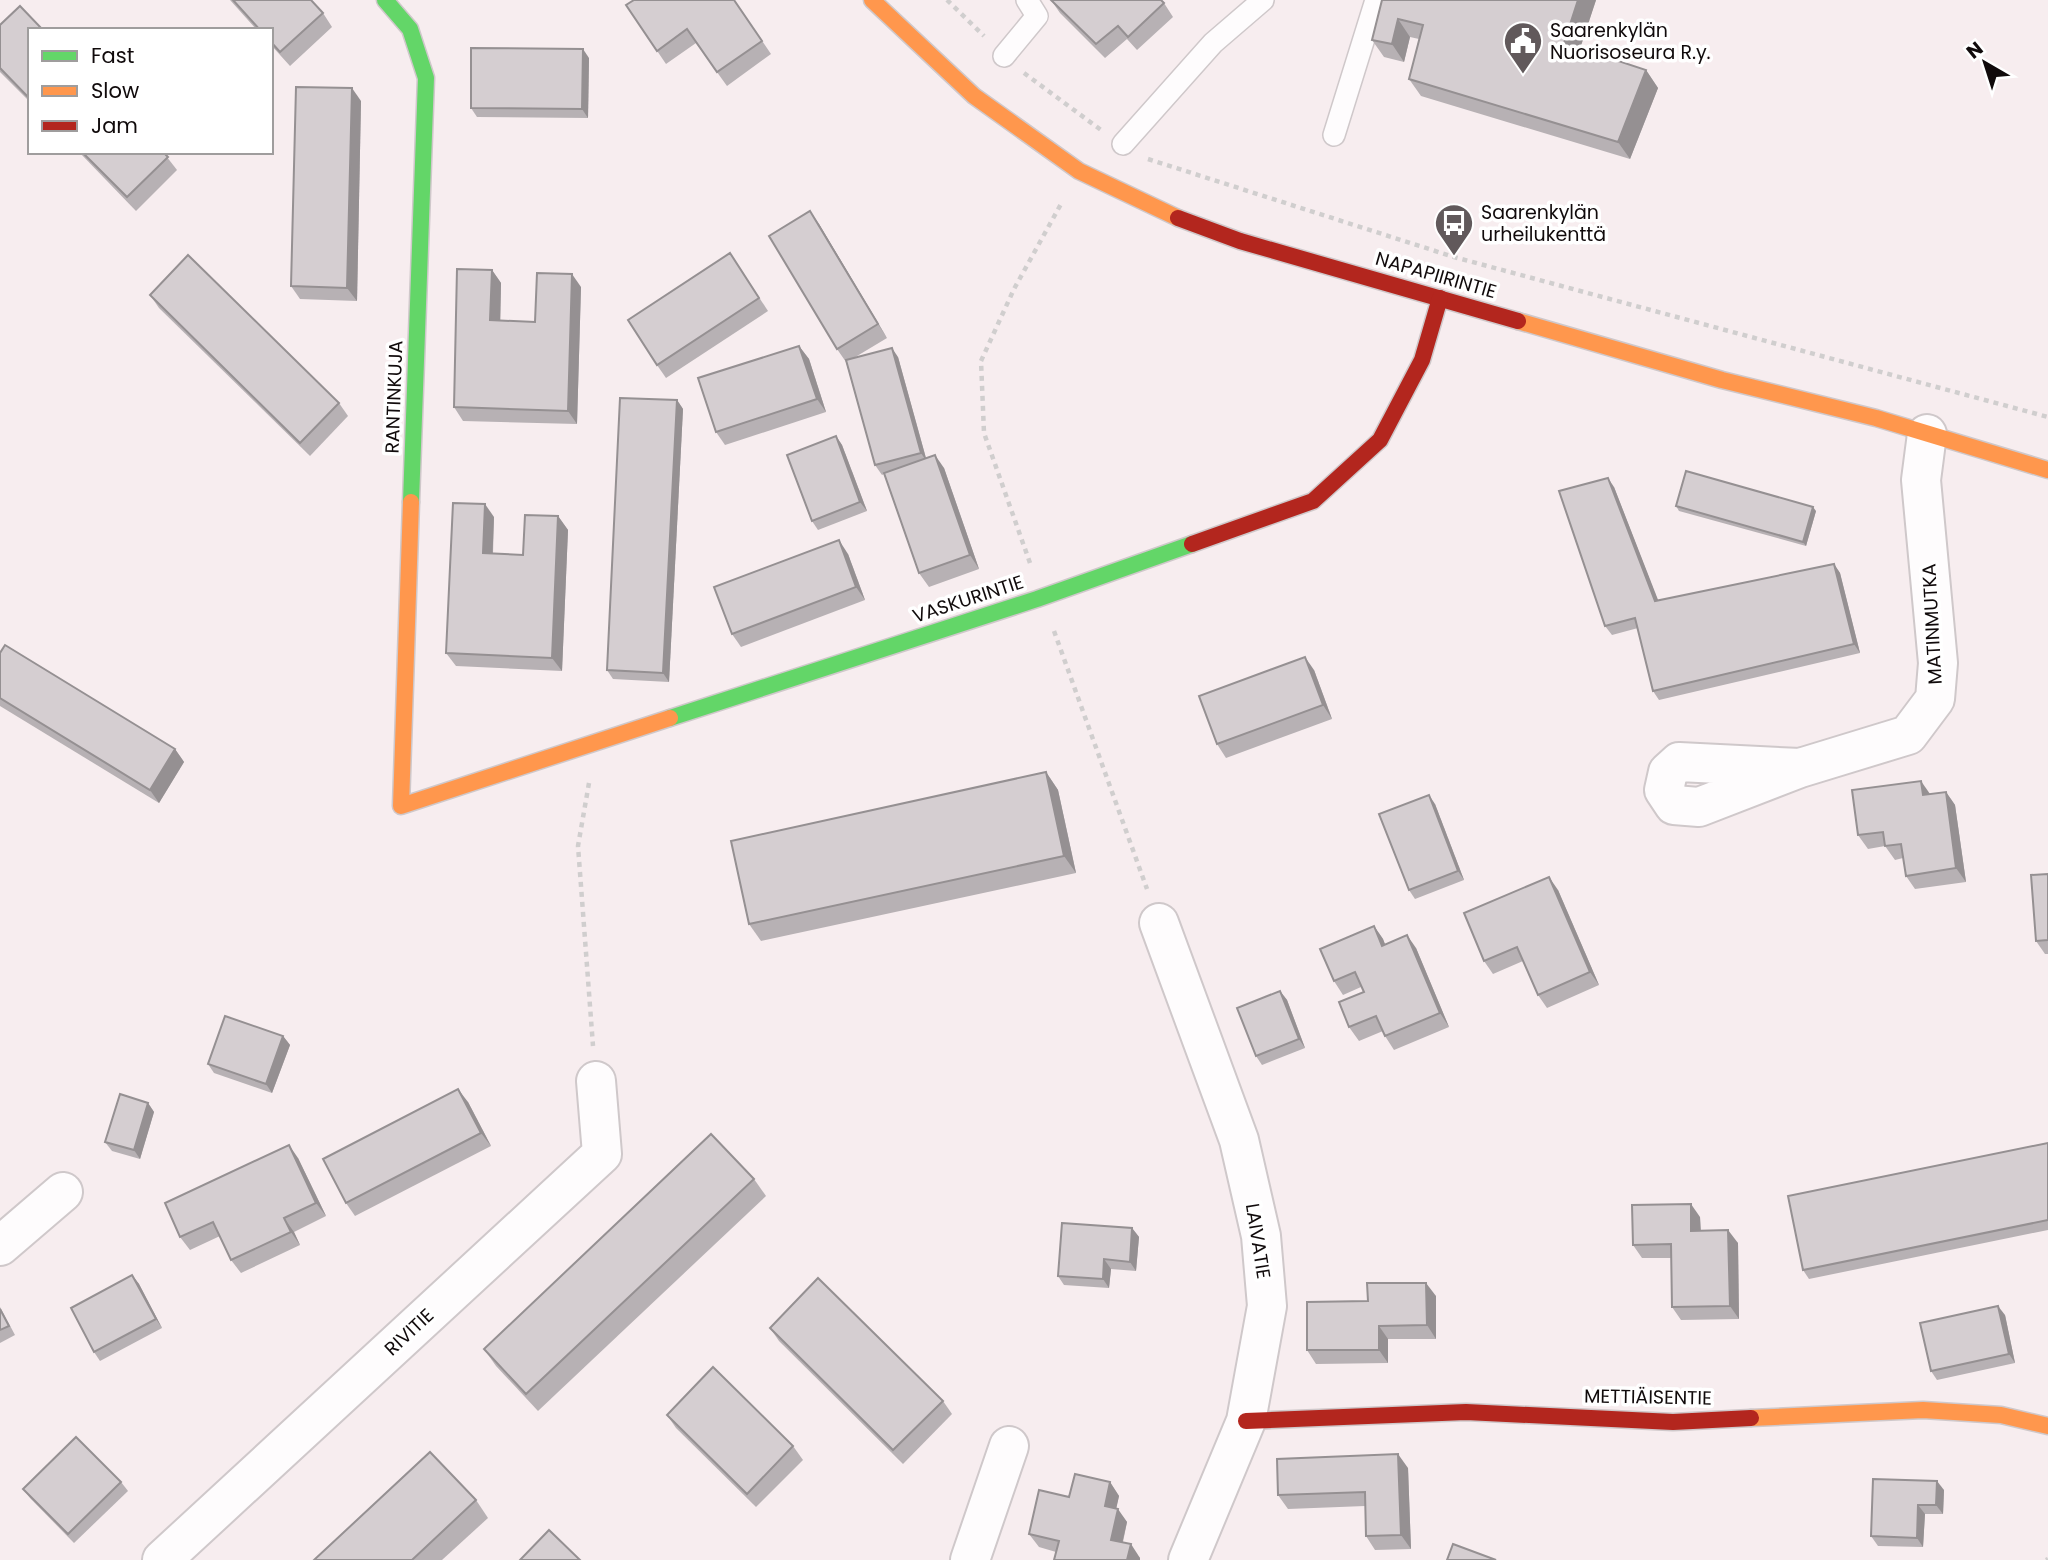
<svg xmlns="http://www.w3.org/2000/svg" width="2048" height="1560" font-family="Poppins,sans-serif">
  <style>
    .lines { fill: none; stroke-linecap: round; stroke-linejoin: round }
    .lane-casing { stroke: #cfc8ca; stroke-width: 24 }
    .street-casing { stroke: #cfc8ca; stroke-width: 42 }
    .fast-casing { stroke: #cfc8ca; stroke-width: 19 }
    .slow-casing { stroke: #cfc8ca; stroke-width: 19 }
    .jam-casing { stroke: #cfc8ca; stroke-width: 19 }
    .path { stroke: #d0cece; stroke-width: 4.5; stroke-dasharray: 5 5; stroke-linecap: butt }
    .lane { stroke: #fefcfd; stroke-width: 21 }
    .street { stroke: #fefcfd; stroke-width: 38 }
    .fast { stroke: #63d668; stroke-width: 16 }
    .slow { stroke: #ff974d; stroke-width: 16 }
    .jam { stroke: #b3261e; stroke-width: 16 }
    .wall { fill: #b7b1b4 }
    .shaded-wall { fill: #959092 }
    .building { fill: #d5ced1; stroke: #959092; stroke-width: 2 }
    .labels { text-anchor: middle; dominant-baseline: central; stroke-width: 7; stroke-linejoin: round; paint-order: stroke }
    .poi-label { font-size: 19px; fill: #100a0b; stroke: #fff; text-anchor: start }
    .street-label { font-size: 19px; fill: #100a0b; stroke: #fff }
  </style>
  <rect width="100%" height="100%" fill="#f7edef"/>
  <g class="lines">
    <g class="lane-casing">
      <g id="lane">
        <polyline points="1004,56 1037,16 1027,0"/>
        <polyline points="1334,135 1376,0"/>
        <polyline points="1123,144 1213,43 1263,0"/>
      </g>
    </g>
    <g class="street-casing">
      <g id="street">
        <polyline points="1800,768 1679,762 1668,772 1664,790 1674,805 1699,807 1800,768 1908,735 1935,699 1938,663 1921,480 1927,434"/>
        <polyline points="1159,923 1239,1140 1261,1236 1267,1306 1246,1421 1188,1560"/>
        <polyline points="0,1246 63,1192"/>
        <polyline points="162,1560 602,1154 596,1081"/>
        <polyline points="970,1560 1009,1446"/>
      </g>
    </g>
    <g class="fast-casing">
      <g id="fast">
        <polyline points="385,0 410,29 426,78 411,502"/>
        <polyline points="670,718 1037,599 1192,544"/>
      </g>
    </g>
    <g class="slow-casing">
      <g id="slow">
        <polyline points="872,0 974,96 1079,171 1178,218"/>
        <polyline points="1518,321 1722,380 1876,418 2048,470"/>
        <polyline points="411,502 401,806 670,718"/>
        <polyline points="1751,1418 1923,1410 2001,1415 2048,1426"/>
      </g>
    </g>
    <g class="jam-casing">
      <g id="jam">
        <polyline points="1178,218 1240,241 1518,321"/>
        <polyline points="1192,544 1313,501 1380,440 1422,360 1440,298"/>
        <polyline points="1246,1421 1466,1412 1673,1422 1751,1418"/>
      </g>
    </g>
    <g class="path">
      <polyline points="947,0 984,36"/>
      <polyline points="1024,73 1101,130"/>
      <polyline points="1148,159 1454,257 2048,417"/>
      <polyline points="1030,563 984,433 981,361 1014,289 1061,204"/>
      <polyline points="1054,631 1147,889"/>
      <polyline points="589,783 578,846 593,1046"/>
      <polyline points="2046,1560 2048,1559"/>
    </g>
    <use href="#lane" class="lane"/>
    <use href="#street" class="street"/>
    <use href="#fast" class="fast"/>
    <use href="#slow" class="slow"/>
    <use href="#jam" class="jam"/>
  </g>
  <g class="wall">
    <polygon points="230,0 311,0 323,13 332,27 290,66 271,45 271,30 257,30"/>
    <polygon points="734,0 771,54 727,86 696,43 666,64 626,5"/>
    <polygon points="1051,0 1164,3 1173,17 1137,50 1127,39 1105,58 1060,13"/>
    <polygon points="1382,0 1596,0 1580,48 1646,70 1658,88 1630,159 1421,96 1409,79 1419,39 1410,37 1404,62 1384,57 1372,40"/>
    <polygon points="0,25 30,30 30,102 0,72"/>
    <polygon points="589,58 588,118 477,117 471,108"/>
    <polygon points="361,101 357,301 300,299 291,286"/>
    <polygon points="79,152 163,152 177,170 136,211"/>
    <polygon points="819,224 887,338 852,359 898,357 926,458 944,468 979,569 929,587 919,573 884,474 882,475 875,465 846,362 837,349"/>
    <polygon points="730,253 768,311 666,378 657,365"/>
    <polygon points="492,270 501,283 500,321 535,322 581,287 577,424 463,421 454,407"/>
    <polygon points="150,295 339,403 348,416 310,456 159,308"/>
    <polygon points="799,346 809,359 826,412 725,445 716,432"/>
    <polygon points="677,400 683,409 669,682 613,679 607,670"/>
    <polygon points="836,436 842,445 867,511 818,530 812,521"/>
    <polygon points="1614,487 1658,601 1834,564 1840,573 1860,653 1659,700 1653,691 1638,628 1612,635 1605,626"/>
    <polygon points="1676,506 1816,511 1806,546 1679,511"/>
    <polygon points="558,516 568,530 562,671 456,666 446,653 494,517 493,554 523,555"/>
    <polygon points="848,554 865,600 741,647 732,634"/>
    <polygon points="0,653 175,749 184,762 159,803 0,706"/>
    <polygon points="1314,670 1332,719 1226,758 1217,744"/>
    <polygon points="1046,772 1058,790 1076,873 761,941 749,924"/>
    <polygon points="1946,792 1955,805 1966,882 1915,889 1906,876 1903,858 1895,860 1885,846 1868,849 1858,835 1930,794"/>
    <polygon points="1435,804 1464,880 1415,899 1409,890"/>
    <polygon points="2048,874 2048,954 2045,954 2036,941"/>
    <polygon points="1558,890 1599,985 1547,1008 1538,995 1523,961 1493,974 1484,961"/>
    <polygon points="1374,926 1383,939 1385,945 1416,948 1449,1027 1394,1050 1385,1036 1383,1031 1359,1041 1349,1027 1364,992 1361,987 1343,995 1334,981"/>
    <polygon points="1280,991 1287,1000 1305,1048 1262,1065 1256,1056"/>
    <polygon points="283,1036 290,1045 272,1093 214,1073 208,1064"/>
    <polygon points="468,1102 491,1146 355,1216 346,1203"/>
    <polygon points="148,1103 154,1112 140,1159 112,1151 105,1142"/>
    <polygon points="2048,1143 2048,1230 1809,1279 1803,1270"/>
    <polygon points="298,1158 326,1216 294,1232 300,1245 241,1273 231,1260 220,1236 190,1250 180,1237"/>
    <polygon points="754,1179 766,1196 538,1411 496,1366 484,1349"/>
    <polygon points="1700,1217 1701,1230 1738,1243 1739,1319 1681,1320 1672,1307 1671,1258 1642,1258 1633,1245"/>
    <polygon points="1132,1228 1139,1237 1136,1271 1111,1269 1109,1288 1064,1285 1058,1276"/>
    <polygon points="132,1275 139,1284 162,1328 100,1361 94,1352"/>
    <polygon points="1436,1296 1436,1339 1388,1339 1388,1363 1316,1364 1307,1350 1368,1301"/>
    <polygon points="0,1307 15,1335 0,1343"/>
    <polygon points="2005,1315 2015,1363 1937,1380 1931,1371"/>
    <polygon points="770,1328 943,1401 952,1414 903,1464 779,1341"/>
    <polygon points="667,1415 793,1446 803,1460 756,1507 676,1428"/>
    <polygon points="1408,1468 1411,1549 1375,1550 1366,1536 1365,1506 1288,1509 1278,1495"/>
    <polygon points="1873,1479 1944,1490 1943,1514 1925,1514 1923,1547 1878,1546 1871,1536"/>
    <polygon points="121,1482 128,1491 74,1543 30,1498 23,1489"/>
    <polygon points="1110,1482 1119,1496 1116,1508 1127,1522 1123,1542 1140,1558 1140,1560 1054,1560 1056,1552 1039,1547 1029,1534 1069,1497"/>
    <polygon points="476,1500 488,1518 442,1560 314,1560"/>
  </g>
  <g class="shaded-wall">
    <polygon points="1578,0 1596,0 1576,61 1564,43"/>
    <polygon points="1398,19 1410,37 1404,62 1392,44"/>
    <polygon points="583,49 589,58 588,118 582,109"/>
    <polygon points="1646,70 1658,88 1630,159 1618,142"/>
    <polygon points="352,88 361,101 357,301 347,288"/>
    <polygon points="810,211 819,224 887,338 878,324"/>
    <polygon points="492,270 501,283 500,334 490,320"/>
    <polygon points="572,274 581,287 577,424 568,411"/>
    <polygon points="799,346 809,359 826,412 817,399"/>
    <polygon points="892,348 898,357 927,462 921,453"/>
    <polygon points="677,400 683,409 669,682 663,673"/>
    <polygon points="836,436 842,445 867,511 860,502"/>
    <polygon points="935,455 944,468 979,569 970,555"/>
    <polygon points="1608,478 1614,487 1662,610 1655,601"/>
    <polygon points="485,504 494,517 492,567 483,553"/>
    <polygon points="1813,507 1816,511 1806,546 1803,542"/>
    <polygon points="558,516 568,530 562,671 552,658"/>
    <polygon points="839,540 848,554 865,600 856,587"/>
    <polygon points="1834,564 1840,573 1860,653 1854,644"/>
    <polygon points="1305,657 1314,670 1332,719 1323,705"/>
    <polygon points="175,749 184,762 159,803 150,790"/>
    <polygon points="1046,772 1058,790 1076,873 1064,856"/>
    <polygon points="1921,781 1930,794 1923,795"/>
    <polygon points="1946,792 1955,805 1966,882 1956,868"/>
    <polygon points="1429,795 1435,804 1464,880 1458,871"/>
    <polygon points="1549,877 1558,890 1599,985 1590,972"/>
    <polygon points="1374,926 1383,939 1391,959 1382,946"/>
    <polygon points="1407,935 1416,948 1449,1027 1440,1013"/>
    <polygon points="1280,991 1287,1000 1305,1048 1299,1039"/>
    <polygon points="283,1036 290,1045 272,1093 266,1084"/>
    <polygon points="458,1089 468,1102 491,1146 481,1133"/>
    <polygon points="148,1103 154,1112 140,1159 134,1150"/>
    <polygon points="289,1145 298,1158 326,1216 316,1203"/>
    <polygon points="1691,1204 1700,1217 1701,1244 1691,1231"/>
    <polygon points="284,1218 294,1232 300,1245 291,1232"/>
    <polygon points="1132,1228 1139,1237 1136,1271 1130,1262"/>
    <polygon points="1728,1230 1738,1243 1739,1319 1730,1306"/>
    <polygon points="1104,1259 1111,1269 1109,1288 1103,1279"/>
    <polygon points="132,1275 139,1284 162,1328 156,1319"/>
    <polygon points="1426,1283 1436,1296 1436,1339 1427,1325"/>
    <polygon points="1998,1306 2005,1315 2015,1363 2009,1354"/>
    <polygon points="1379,1326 1388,1339 1388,1363 1379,1350"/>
    <polygon points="1398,1454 1408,1468 1411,1549 1401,1535"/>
    <polygon points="1937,1481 1944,1490 1943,1514 1936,1505"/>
    <polygon points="1110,1482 1119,1496 1114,1519 1105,1506"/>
    <polygon points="1918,1505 1925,1514 1923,1547 1917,1538"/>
    <polygon points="1118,1509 1127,1522 1120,1553 1111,1540"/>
    <polygon points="1131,1544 1140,1558 1140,1560 1127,1560"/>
  </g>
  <g class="building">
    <polygon points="233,0 311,0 323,13 280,52 271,42 271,30 260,30"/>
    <polygon points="634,0 734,0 762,41 717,72 687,29 657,51 626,5"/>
    <polygon points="1051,0 1161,0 1164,3 1128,37 1118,26 1096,44"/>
    <polygon points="1382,0 1578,0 1564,43 1646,70 1618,142 1409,79 1423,25 1398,19 1392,44 1372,40"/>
    <polygon points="20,6 43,30 30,30 30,99 0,68 0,25"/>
    <polygon points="471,48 583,49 582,109 471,108"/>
    <polygon points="296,87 352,88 347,288 291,286"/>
    <polygon points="82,152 163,152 168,157 127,197"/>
    <polygon points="810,211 878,324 837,349 769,236"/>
    <polygon points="730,253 759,298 657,365 628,320"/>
    <polygon points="188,255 339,403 300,443 150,295"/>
    <polygon points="457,269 492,270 490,320 535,322 537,273 572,274 568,411 454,407"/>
    <polygon points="799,346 817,399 716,432 698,378"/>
    <polygon points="892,348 921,453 875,465 846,360"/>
    <polygon points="620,398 677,400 663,673 607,670"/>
    <polygon points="836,436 860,502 812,521 787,455"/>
    <polygon points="935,455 970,555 919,573 884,473"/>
    <polygon points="1686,471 1813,507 1803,542 1676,506"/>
    <polygon points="1608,478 1655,601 1834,564 1854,644 1653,691 1635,618 1605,626 1559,491"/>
    <polygon points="453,503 485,504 483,553 523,555 525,515 558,516 552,658 446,653"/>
    <polygon points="839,540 856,587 732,634 714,587"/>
    <polygon points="5,645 175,749 150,790 0,698 0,653"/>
    <polygon points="1305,657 1323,705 1217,744 1199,696"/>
    <polygon points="1046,772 1064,856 749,924 731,841"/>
    <polygon points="1921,781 1923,795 1946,792 1956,868 1906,876 1901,844 1885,846 1883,832 1858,835 1852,790"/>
    <polygon points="1429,795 1458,871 1409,890 1379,814"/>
    <polygon points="2048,874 2048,940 2036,941 2031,875"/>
    <polygon points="1549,877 1590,972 1538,995 1517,947 1484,961 1464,913"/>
    <polygon points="1374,926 1382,946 1407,935 1440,1013 1385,1036 1376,1016 1349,1027 1339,1002 1364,992 1355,972 1334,981 1320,949"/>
    <polygon points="1280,991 1299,1039 1256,1056 1237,1008"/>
    <polygon points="225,1016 283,1036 266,1084 208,1064"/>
    <polygon points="458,1089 481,1133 346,1203 323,1159"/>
    <polygon points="120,1094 148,1103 134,1150 105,1142"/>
    <polygon points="711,1134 754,1179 526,1394 484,1349"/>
    <polygon points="2048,1143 2048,1220 1803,1270 1788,1196"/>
    <polygon points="289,1145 316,1203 284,1218 291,1232 231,1260 213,1222 180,1237 165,1203"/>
    <polygon points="1691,1204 1691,1231 1728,1230 1730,1306 1672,1307 1671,1244 1633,1245 1632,1205"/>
    <polygon points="1062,1223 1132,1228 1130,1262 1104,1259 1103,1279 1058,1276"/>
    <polygon points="132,1275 156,1319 94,1352 71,1308"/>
    <polygon points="818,1278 943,1401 893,1450 770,1328"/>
    <polygon points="1367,1283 1426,1283 1427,1325 1379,1326 1379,1350 1307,1350 1307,1302 1368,1301"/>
    <polygon points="1998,1306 2009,1354 1931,1371 1920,1323"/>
    <polygon points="0,1309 9,1326 0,1330"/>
    <polygon points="713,1367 793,1446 747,1494 667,1415"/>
    <polygon points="76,1437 121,1482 68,1534 23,1489"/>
    <polygon points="430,1452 476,1500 412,1560 314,1560"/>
    <polygon points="1398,1454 1401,1535 1366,1536 1365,1492 1278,1495 1277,1459"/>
    <polygon points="1075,1474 1110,1482 1105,1506 1118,1509 1111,1540 1131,1544 1127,1560 1054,1560 1059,1541 1029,1534 1039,1490 1069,1497"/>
    <polygon points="1873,1479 1937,1481 1936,1505 1918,1505 1917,1538 1871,1536"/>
    <polygon points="549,1530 580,1560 520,1560"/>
    <polygon points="1453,1544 1496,1560 1447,1560"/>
  </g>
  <defs>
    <g id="civic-pin" transform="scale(2.0125)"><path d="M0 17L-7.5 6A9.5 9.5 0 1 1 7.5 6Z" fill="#61595b" stroke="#fff"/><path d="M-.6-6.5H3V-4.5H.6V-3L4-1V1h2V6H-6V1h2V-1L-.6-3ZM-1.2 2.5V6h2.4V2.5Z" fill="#fff"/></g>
    <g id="bus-pin" transform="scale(2.0125)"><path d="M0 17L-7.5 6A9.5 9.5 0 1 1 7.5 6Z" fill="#61595b" stroke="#fff"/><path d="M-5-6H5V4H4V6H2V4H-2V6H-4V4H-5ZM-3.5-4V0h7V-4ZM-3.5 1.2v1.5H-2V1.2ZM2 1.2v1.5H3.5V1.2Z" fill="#fff"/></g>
  </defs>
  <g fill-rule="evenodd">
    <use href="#civic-pin" x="1523" y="41"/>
    <use href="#bus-pin" x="1454" y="223"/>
  </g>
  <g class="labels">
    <g class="poi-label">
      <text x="1550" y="30">Saarenkylän<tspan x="1550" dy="22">Nuorisoseura R.y.</tspan></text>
      <text x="1481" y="212">Saarenkylän<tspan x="1481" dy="22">urheilukenttä</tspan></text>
    </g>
    <g class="street-label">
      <text transform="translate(1436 275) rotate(16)">NAPAPIIRINTIE</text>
      <text transform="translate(394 397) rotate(-88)">RANTINKUJA</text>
      <text transform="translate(968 599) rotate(-18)">VASKURINTIE</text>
      <text transform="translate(1932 624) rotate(-93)">MATINMUTKA</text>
      <text transform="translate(1258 1241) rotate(81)">LAIVATIE</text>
      <text transform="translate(409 1332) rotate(-43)">RIVITIE</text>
      <text transform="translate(1648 1397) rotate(1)">METTIÄISENTIE</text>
    </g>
  </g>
  <rect x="28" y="28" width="245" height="126" fill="#ffffff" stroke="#9f9d9d" stroke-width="2"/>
  <rect x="42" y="51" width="35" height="10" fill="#63d668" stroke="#9f9d9d" stroke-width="2"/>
  <text x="91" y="63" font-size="21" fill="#100a0b">Fast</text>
  <rect x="42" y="86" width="35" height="10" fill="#ff974d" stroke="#9f9d9d" stroke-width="2"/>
  <text x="91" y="98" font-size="21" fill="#100a0b">Slow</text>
  <rect x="42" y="121" width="35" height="10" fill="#b3261e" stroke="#9f9d9d" stroke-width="2"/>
  <text x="91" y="133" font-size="21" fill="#100a0b">Jam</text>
  <g transform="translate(1985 63) rotate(321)" stroke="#ffffff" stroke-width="5" paint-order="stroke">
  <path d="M0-5L12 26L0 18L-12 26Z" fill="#100a0b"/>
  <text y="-10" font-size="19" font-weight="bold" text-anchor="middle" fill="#100a0b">N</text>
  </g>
</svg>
